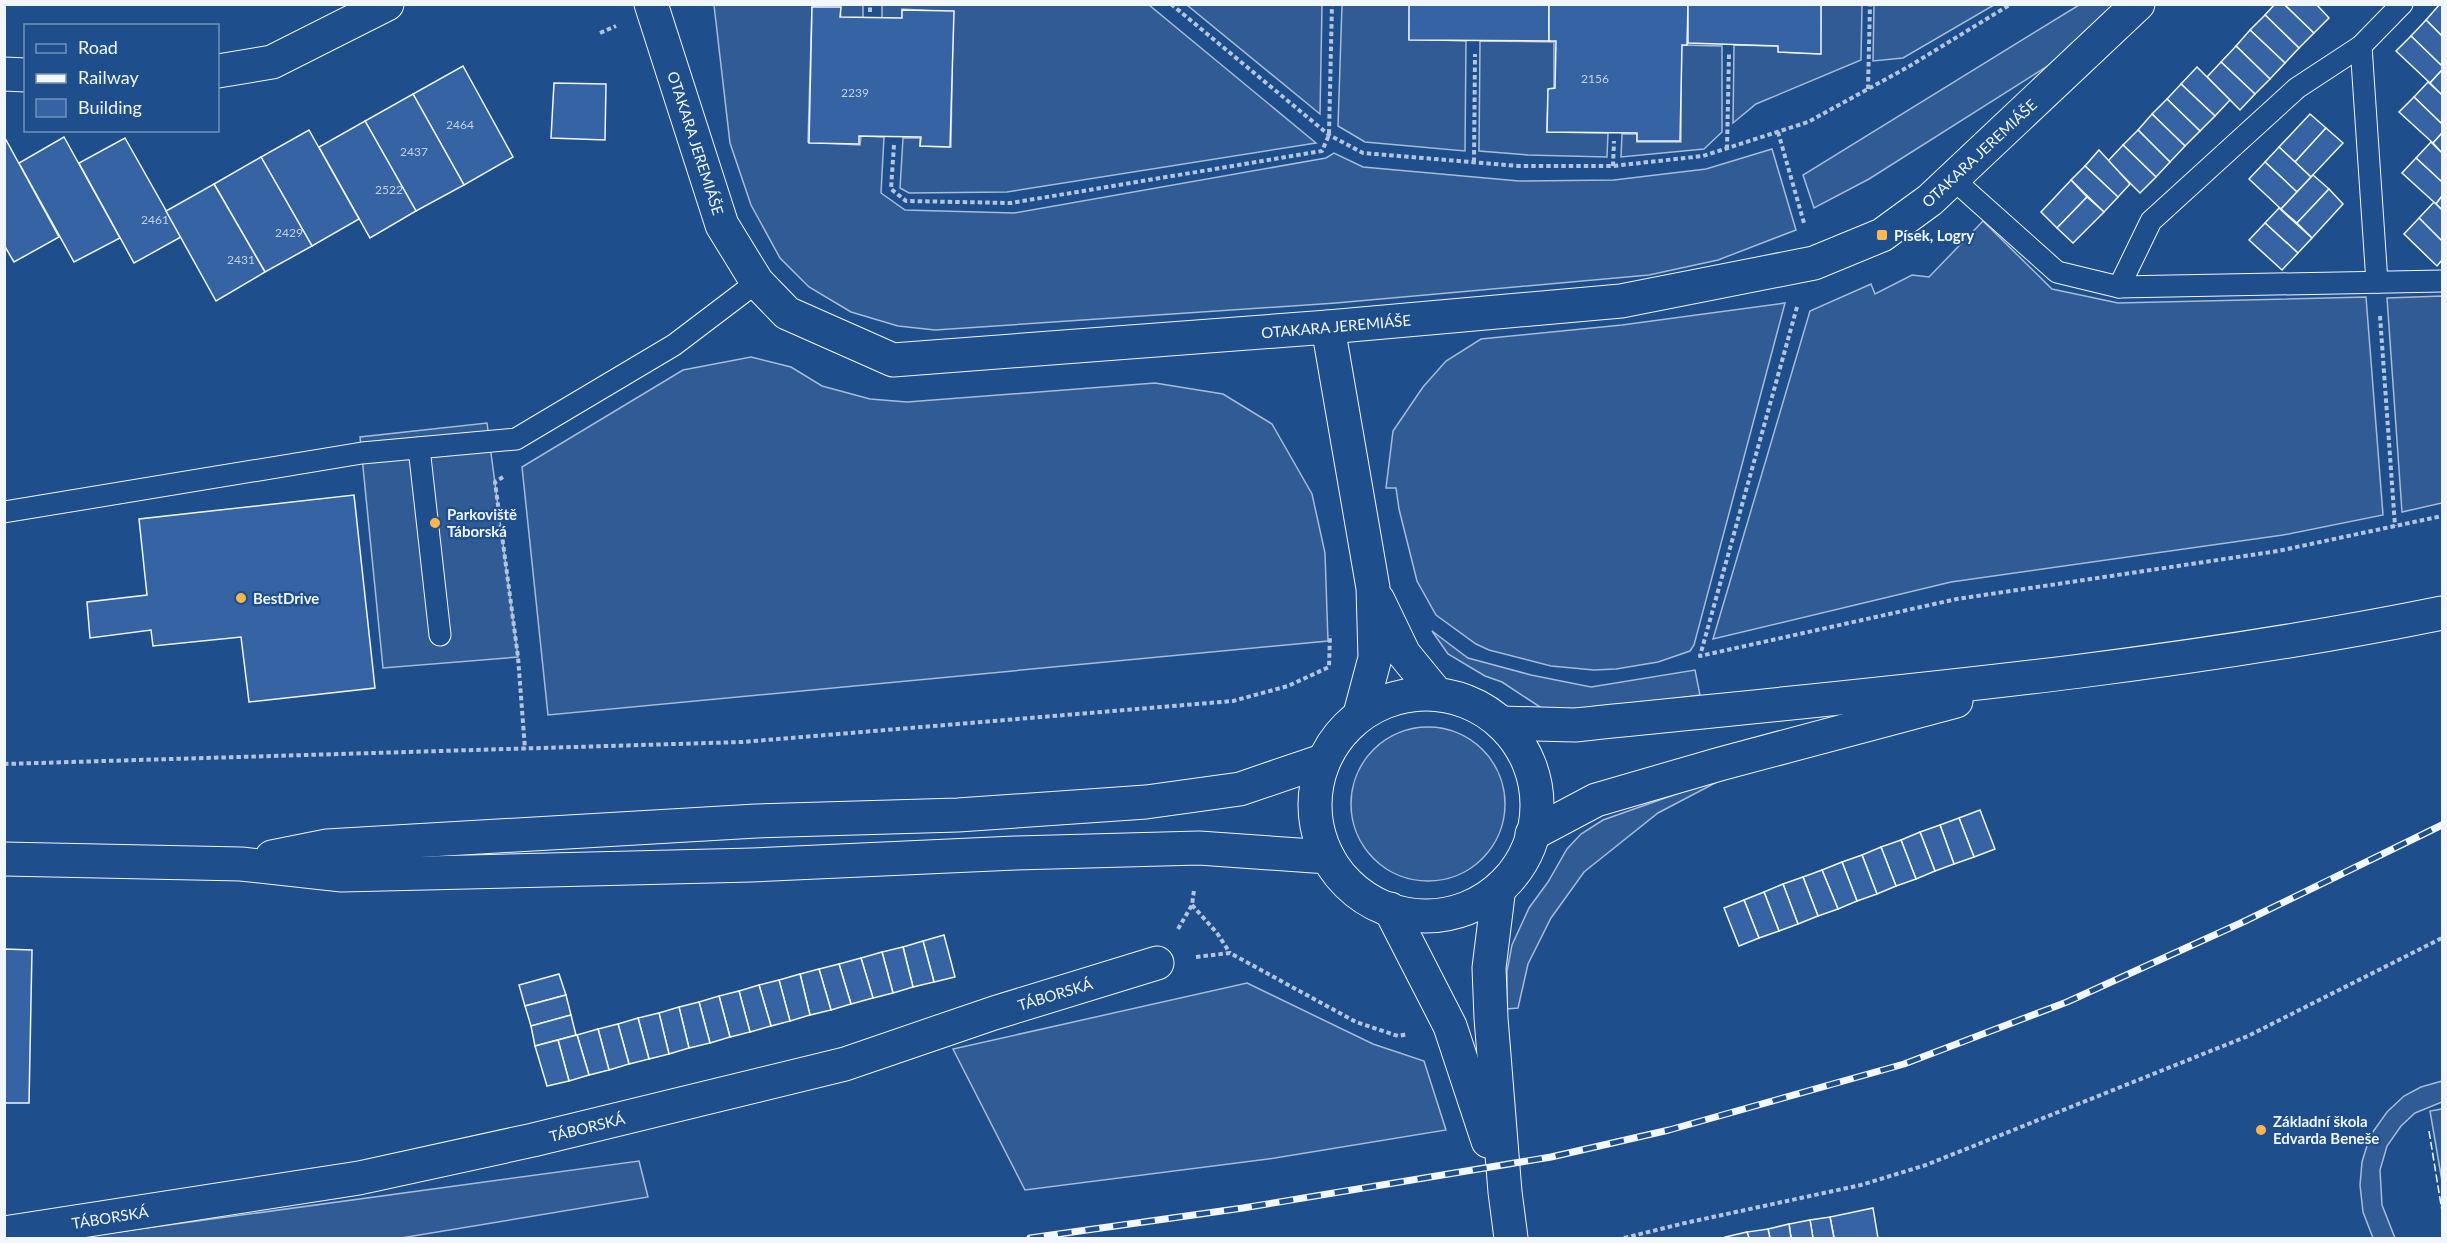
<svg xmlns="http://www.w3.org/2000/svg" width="2447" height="1243" font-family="Lato,sans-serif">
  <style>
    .built { fill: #305b95; stroke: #a8bbd7; stroke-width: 1.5 }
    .building { fill: #3563a3; stroke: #f2f6ff; stroke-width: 1.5 }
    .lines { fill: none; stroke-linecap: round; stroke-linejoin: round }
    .lane-casing { stroke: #f2f6ff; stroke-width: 23 }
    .street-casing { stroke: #f2f6ff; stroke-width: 35 }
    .secondary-casing { stroke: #f2f6ff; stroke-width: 35 }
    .primary-casing { stroke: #f2f6ff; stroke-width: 35 }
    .path { stroke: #b3c4dc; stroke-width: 4; stroke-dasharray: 4.5 3; stroke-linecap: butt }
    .lane { stroke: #1f4e8c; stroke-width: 21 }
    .street { stroke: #1f4e8c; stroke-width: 33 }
    .secondary { stroke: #1f4e8c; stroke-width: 33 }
    .primary { stroke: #1f4e8c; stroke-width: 33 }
    .rail-casing { stroke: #f2f6ff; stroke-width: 7 }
    .rail { stroke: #1f4e8c; stroke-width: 4.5; stroke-dasharray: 14; stroke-linecap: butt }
    .fence { stroke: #f2f6ff; stroke-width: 1.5; stroke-dasharray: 8 3; stroke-linecap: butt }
    .poi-dot { fill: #ffb74d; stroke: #1f4e8c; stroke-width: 2 }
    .labels { text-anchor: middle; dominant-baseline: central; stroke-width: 4.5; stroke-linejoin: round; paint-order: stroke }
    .number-label { font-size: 12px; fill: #c3d1e8 }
    .street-label { font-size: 15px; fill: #f2f6ff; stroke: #1f4e8c }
    .poi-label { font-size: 15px; font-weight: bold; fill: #f2f6ff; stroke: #1f4e8c; text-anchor: start }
  </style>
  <rect width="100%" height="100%" fill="#1f4e8c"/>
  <g class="built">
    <polygon points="714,5 863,5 863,18 841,18 840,8 812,7 808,142 860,145 861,136 884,137 881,193 905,210 1014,213 1326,158 1334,153 1363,167 1519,181 1614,180 1706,169 1772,149 1796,230 1718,260 1649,275 1336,303 935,330 898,326 851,312 809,287 780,258 751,205 730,143"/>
    <polygon points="882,5 1149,5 1316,143 1007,192 909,193 900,188 903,138 920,138 920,146 951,147 953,12 902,9 902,20 882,18"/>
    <polygon points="1187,5 1322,5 1320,114"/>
    <polygon points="1342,5 1410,5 1409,39 1466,41 1465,151 1365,142 1338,126"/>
    <polygon points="1821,5 1862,5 1861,60 1756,104 1733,123 1734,45 1778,46 1779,52 1820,54"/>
    <polygon points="1874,5 1874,4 1994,5 1903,58 1873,61"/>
    <polygon points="2079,5 2144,5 1869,179 1814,208 1803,175"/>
    <polygon points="1480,41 1554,42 1554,89 1548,90 1547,132 1608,133 1607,157 1528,155 1479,151"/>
    <polygon points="1681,45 1722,46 1722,132 1704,149 1621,157 1622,134 1637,134 1637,142 1681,142"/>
    <polygon points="1983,221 2052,289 2118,303 2366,297 2383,515 2283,535 1951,582 1713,639 1810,311 1871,284 1875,294 1912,275 1929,277"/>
    <polygon points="2442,296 2442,503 2402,512 2387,298"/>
    <polygon points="1785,303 1694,645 1690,651 1658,662 1616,669 1594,670 1551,666 1489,650 1476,644 1436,615 1417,581 1399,509 1396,488 1386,488 1393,431 1423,387 1446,361 1481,339 1622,325"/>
    <polygon points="751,357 791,367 822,386 870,399 907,402 1155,383 1223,394 1272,424 1312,494 1325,553 1328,641 548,715 522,467 683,370"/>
    <polygon points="487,423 518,657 383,668 360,437"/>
    <polygon points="1432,631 1468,658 1531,675 1591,687 1695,670 1700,695 1576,713 1543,709 1502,682 1485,676 1448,654"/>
    <circle cx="1428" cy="804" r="77"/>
    <polygon points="1717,782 1658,813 1584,872 1551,918 1528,964 1518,1008 1507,1009 1507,971 1512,945 1529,908 1548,882 1567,849 1581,834 1603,820 1699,786"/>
    <polygon points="1247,983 1373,1044 1424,1061 1446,1130 1275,1158 1025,1190 953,1049"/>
    <polygon points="2442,1081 2442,1102 2415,1113 2401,1126 2387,1146 2380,1170 2382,1205 2395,1238 2373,1238 2363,1212 2360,1185 2362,1162 2370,1136 2387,1112 2404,1096 2421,1087"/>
    <polygon points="2442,1109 2442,1181 2430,1111"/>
    <polygon points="639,1161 648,1197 401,1238 73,1238"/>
  </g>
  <g class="building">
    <polygon points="1409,4 1549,4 1549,41 1409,40"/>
    <polygon points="1549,4 1688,4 1687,45 1682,45 1680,141 1637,141 1637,133 1547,132 1548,89 1555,88 1556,41 1549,41"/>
    <polygon points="1688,4 1821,4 1821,54 1778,52 1778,46 1688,43"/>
    <polygon points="2275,4 2284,4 2314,33 2299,48 2265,15"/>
    <polygon points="2284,4 2316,4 2329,18 2314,33"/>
    <polygon points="2440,4 2442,4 2442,36 2426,20"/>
    <polygon points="812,7 841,7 840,17 902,18 902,10 954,11 950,147 920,146 921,137 859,136 859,144 809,143"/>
    <polygon points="2265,15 2299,48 2285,63 2250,30"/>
    <polygon points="2426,20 2442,36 2442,66 2411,36"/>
    <polygon points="2250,30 2285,63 2270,79 2236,46"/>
    <polygon points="2411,36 2442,66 2442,70 2430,83 2396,51"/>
    <polygon points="2236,46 2270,79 2255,94 2221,62"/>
    <polygon points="2221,62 2255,94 2240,110 2207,77"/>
    <polygon points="463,66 513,157 464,185 413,94"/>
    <polygon points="2197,67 2230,100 2215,116 2181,84"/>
    <polygon points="2442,70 2442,95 2430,83"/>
    <polygon points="2428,82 2442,95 2442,124 2414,97"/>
    <polygon points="554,83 606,84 605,140 551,138"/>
    <polygon points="2181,84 2215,116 2200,131 2167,99"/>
    <polygon points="413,94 464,185 416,211 365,121"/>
    <polygon points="2414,97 2442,124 2442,133 2433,143 2399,112"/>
    <polygon points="2167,99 2200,131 2185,146 2152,114"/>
    <polygon points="2152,114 2185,146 2170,162 2138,130"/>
    <polygon points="2310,114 2326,128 2295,162 2279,147"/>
    <polygon points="365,121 416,211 370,238 319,147"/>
    <polygon points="2326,128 2343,143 2311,177 2295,162"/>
    <polygon points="309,130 359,219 312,246 261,157"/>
    <polygon points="2138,130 2170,162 2156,177 2123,145"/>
    <polygon points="2442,133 2442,153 2433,143"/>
    <polygon points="64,137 120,238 74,262 19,163"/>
    <polygon points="5,138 59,237 14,262 4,245"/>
    <polygon points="125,138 181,237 134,263 79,163"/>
    <polygon points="2431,142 2442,153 2442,182 2416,158"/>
    <polygon points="2123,145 2156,177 2140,193 2108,161"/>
    <polygon points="2279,147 2311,177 2297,192 2265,162"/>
    <polygon points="2099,150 2130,184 2118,197 2085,166"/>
    <polygon points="261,157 312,246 265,272 214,184"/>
    <polygon points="2416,158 2442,182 2442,196 2436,204 2402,173"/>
    <polygon points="2265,162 2297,192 2281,209 2249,179"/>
    <polygon points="2085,166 2118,197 2104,212 2071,180"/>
    <polygon points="2313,175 2329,189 2297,223 2281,209"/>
    <polygon points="2071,180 2087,197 2057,228 2041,212"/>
    <polygon points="214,184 265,272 216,301 166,211"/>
    <polygon points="2329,189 2343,204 2312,238 2297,223"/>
    <polygon points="2442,196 2442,210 2436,204"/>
    <polygon points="2087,197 2104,212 2073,243 2057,228"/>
    <polygon points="2434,202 2442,210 2442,241 2419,218"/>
    <polygon points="2279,208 2312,238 2298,253 2265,223"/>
    <polygon points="2419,218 2442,241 2442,260 2437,266 2404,234"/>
    <polygon points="2265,223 2298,253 2282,270 2249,240"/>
    <polygon points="354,495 375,688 249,702 241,637 153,646 151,630 90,638 87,602 147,595 139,519"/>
    <polygon points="1980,810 1995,849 1974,857 1959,818"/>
    <polygon points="1959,818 1974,857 1954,864 1940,825"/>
    <polygon points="1940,825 1954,864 1935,871 1920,832"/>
    <polygon points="1920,832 1935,871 1916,879 1901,840"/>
    <polygon points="1901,840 1916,879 1896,886 1881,847"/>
    <polygon points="1881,847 1896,886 1877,894 1862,855"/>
    <polygon points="1862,855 1877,894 1857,901 1842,862"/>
    <polygon points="1842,862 1857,901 1838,909 1822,870"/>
    <polygon points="1822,870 1838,909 1818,916 1803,877"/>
    <polygon points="1803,877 1818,916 1798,924 1783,884"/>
    <polygon points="1783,884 1798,924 1779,931 1764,892"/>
    <polygon points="1764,892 1779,931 1759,938 1744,900"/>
    <polygon points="1744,900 1759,938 1739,946 1724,908"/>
    <polygon points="944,935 955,977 934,982 923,941"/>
    <polygon points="923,941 934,982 913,987 903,947"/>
    <polygon points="903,947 913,987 893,993 882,952"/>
    <polygon points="4,949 32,950 29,1103 4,1103"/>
    <polygon points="882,952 893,993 873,998 861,958"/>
    <polygon points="861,958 873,998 851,1004 839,964"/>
    <polygon points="839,964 851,1004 831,1010 819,969"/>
    <polygon points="819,969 831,1010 810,1015 800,974"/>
    <polygon points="559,974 566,995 525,1006 519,985"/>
    <polygon points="800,974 810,1015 790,1021 779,980"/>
    <polygon points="779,980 790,1021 771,1026 759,985"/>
    <polygon points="759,985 771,1026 750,1032 739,991"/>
    <polygon points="739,991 750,1032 730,1037 719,996"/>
    <polygon points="566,995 571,1015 531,1026 525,1006"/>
    <polygon points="719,996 730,1037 710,1043 699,1002"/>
    <polygon points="699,1002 710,1043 689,1048 679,1007"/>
    <polygon points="679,1007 689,1048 669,1054 659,1013"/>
    <polygon points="659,1013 669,1054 649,1059 638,1018"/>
    <polygon points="571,1015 576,1035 535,1046 531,1026"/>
    <polygon points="638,1018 649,1059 629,1064 618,1024"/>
    <polygon points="618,1024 629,1064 609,1070 598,1029"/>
    <polygon points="598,1029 609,1070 589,1075 577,1035"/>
    <polygon points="577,1035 589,1075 569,1081 558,1040"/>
    <polygon points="558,1040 569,1081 547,1086 535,1046"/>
    <polygon points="1873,1208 1878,1238 1834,1238 1830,1217"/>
    <polygon points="1830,1217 1834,1238 1813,1238 1810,1220"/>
    <polygon points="1810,1220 1813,1238 1791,1238 1789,1224"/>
    <polygon points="1789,1224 1791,1238 1770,1238 1768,1229"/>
    <polygon points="1768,1229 1770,1238 1749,1238 1747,1232"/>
    <polygon points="1747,1232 1749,1238 1725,1238 1725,1237"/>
  </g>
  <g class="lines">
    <g class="lane-casing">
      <g id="lane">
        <polyline points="2361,46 2377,282"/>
        <polyline points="1953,179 2057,272 2119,287 2442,281"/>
        <polyline points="2119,287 2151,221 2297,88 2361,46 2402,4"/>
        <polyline points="419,448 440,635"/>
        <polyline points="4,512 362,453 516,439 674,345 757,282"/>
      </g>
    </g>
    <g class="street-casing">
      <g id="street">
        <polyline points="651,4 722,225 757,282 787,313 893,360 1328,327 1621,301 1814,263 1882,235 1930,200 2138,4"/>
        <polyline points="218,71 272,62 387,4"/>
        <polyline points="4,74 26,75"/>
        <polyline points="1328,327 1373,588 1375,658 1360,714"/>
        <polyline points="1378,600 1404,654 1436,693"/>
        <polyline points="4,1233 359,1178 533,1140 845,1064 994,1013 1157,963"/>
      </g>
    </g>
    <g class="secondary-casing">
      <g id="secondary">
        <polyline points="1498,895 1489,968 1491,1018 1505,1192 1511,1238"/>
        <polyline points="1390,909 1450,1026 1488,1141"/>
      </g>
    </g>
    <g class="primary-casing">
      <g id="primary">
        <circle cx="1426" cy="805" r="111"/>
        <path d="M1501,723L1575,725C1865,695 2157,671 2442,613"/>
        <polyline points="1532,834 1596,800 1720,764 1956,701"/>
        <polyline points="272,857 327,846 756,821 958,815 1146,802 1240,789 1322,761"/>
        <polyline points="4,859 241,864 342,875 752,865 1015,853 1199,848 1328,857"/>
      </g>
    </g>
    <g class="path">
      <polyline points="1171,4 1329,135 1363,153 1518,166 1613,166 1703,156 1808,122 1908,67 2011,4"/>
      <polyline points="870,12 870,4"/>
      <polyline points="600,33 616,26"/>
      <polyline points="1868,89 1870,4"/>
      <polyline points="1778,132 1804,223"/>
      <polyline points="894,145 891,189 906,201 1011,203 1322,151 1329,135 1332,4"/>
      <polyline points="1727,149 1729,54"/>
      <polyline points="1474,162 1475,54"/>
      <polyline points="1613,166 1614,141"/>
      <polyline points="1797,307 1700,656 1957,599 2278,551 2442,516"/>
      <polyline points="2380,316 2395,526"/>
      <polyline points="503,477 495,482 518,657 525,749"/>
      <polyline points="4,764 742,742 1233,701 1288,686 1329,667 1330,635"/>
      <polyline points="1192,905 1217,933 1230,953"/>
      <polyline points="1178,929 1192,905 1194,890"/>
      <polyline points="1196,957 1230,953 1356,1022 1398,1036 1408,1034"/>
      <polyline points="1624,1238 1685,1223 1861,1185 1926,1165 2248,1036 2442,938"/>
    </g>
    <use href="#lane" class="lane"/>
    <use href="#street" class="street"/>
    <use href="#secondary" class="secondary"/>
    <use href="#primary" class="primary"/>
    <g class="rail-casing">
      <polyline id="rail" points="1030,1238 1243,1208 1551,1157 1669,1130 1904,1064 2067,1002 2243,922 2442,825"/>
    </g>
    <use href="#rail" class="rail"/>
    <polyline class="fence" points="2429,1131 2442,1211"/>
  </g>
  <g class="poi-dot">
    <rect x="1876" y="229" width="12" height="12" rx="3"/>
    <circle cx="435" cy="523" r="6"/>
    <circle cx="241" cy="598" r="6"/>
    <circle cx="2261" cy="1130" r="6"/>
  </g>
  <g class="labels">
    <g class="number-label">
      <text x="1595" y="78">2156</text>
      <text x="855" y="92">2239</text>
      <text x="460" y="124">2464</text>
      <text x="414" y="151">2437</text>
      <text x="389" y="189">2522</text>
      <text x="155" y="219">2461</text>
      <text x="289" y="232">2429</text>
      <text x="241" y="259">2431</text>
    </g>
    <g class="street-label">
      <text transform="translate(696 143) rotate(72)">OTAKARA JEREMIÁŠE</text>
      <text transform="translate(1979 153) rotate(-43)">OTAKARA JEREMIÁŠE</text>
      <text transform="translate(1336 326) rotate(-5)">OTAKARA JEREMIÁŠE</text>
      <text transform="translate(1055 994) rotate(-17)">TÁBORSKÁ</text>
      <text transform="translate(587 1127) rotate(-14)">TÁBORSKÁ</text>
      <text transform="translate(110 1217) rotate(-9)">TÁBORSKÁ</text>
    </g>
    <g class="poi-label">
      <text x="1894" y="235">Písek, Logry</text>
      <text x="447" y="514">Parkoviště<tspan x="447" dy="17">Táborská</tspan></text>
      <text x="253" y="598">BestDrive</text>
      <text x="2273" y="1121">Základní škola<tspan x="2273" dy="17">Edvarda Beneše</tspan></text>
    </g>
  </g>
  <rect width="2447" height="1243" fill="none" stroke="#f2f6ff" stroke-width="12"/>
  <rect x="24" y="24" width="195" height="108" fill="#1f4e8c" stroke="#7391ba" stroke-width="1.5"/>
  <rect x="36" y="44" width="30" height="9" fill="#1f4e8c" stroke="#7391ba" stroke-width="1.5"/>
  <text x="78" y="54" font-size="18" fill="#f2f6ff">Road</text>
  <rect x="36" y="74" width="30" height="9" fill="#f2f6ff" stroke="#7391ba" stroke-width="1.5"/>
  <text x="78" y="84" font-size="18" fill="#f2f6ff">Railway</text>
  <rect x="36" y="99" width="30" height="18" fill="#3563a3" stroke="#7391ba" stroke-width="1.5"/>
  <text x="78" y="114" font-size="18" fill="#f2f6ff">Building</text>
</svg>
